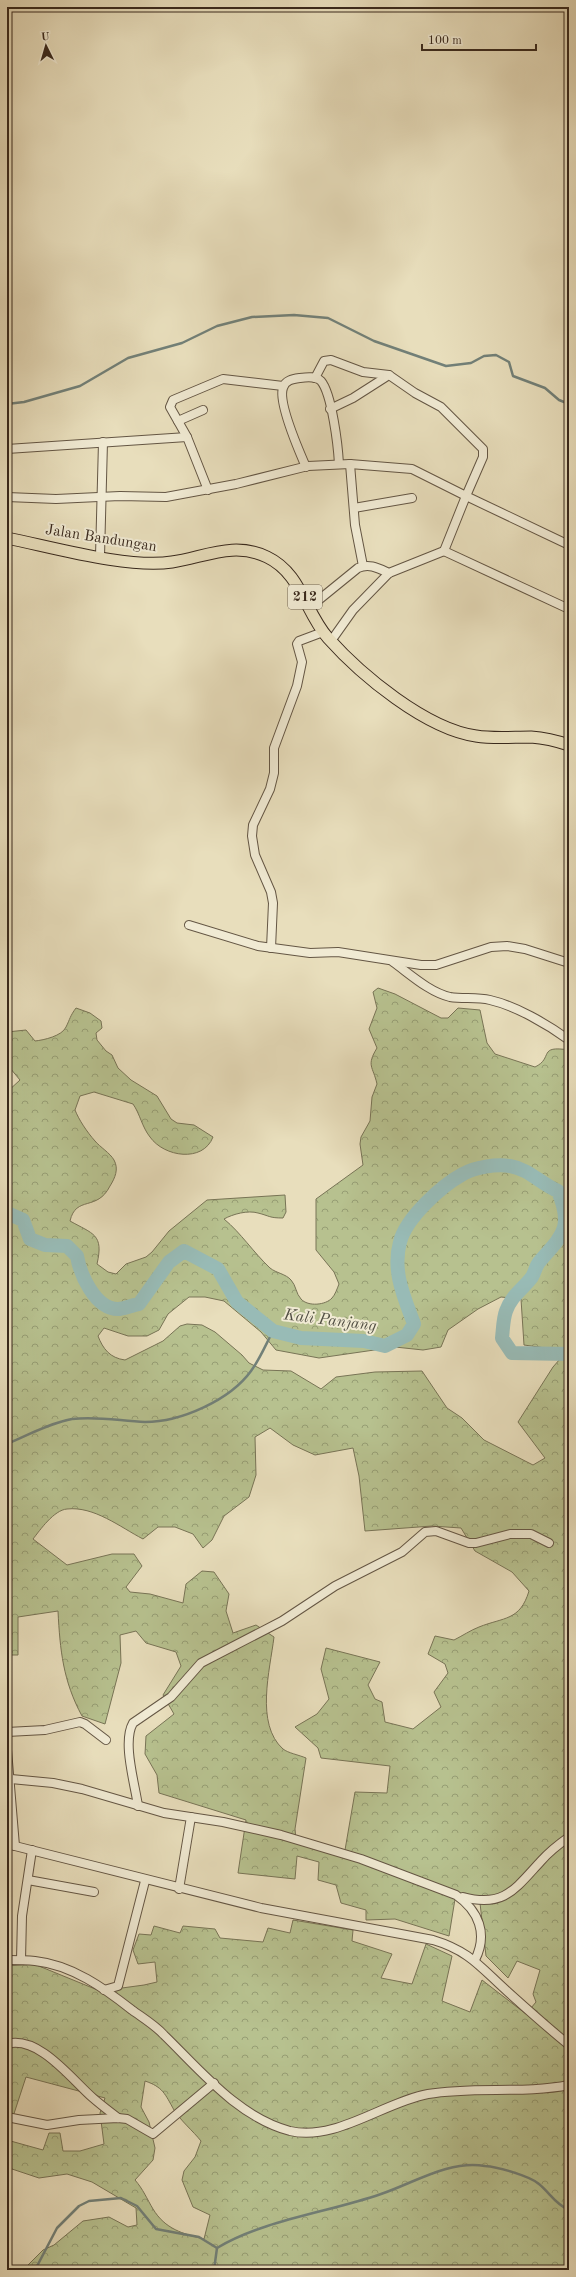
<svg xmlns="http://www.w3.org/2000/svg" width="576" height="2277" font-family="'Old Standard TT',serif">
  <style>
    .forest { fill: url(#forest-crowns); stroke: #787456; fill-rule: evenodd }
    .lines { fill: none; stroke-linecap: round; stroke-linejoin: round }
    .stream { stroke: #728078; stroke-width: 2.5 }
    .river { stroke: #98bbb6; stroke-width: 14 }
    .minor-casing { stroke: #645644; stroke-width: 10 }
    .major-casing { stroke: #38281c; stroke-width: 13 }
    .minor { stroke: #f0ead3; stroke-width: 8 }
    .major { stroke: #e8debc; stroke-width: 11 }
    .labels { text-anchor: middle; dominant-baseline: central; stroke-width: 4; stroke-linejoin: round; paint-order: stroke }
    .shield { fill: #f0ead3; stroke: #6f6253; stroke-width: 1 }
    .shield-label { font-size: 14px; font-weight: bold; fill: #38281c }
    .street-label { font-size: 15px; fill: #38281c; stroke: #f0ead3 }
    .water-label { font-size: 16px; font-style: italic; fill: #504d42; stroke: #f0ead3 }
  </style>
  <defs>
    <pattern id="forest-crowns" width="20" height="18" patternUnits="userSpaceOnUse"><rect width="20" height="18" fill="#b7c18f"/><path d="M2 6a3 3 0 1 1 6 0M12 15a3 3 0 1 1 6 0" fill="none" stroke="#969d74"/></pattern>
  </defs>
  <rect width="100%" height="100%" fill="#e8debc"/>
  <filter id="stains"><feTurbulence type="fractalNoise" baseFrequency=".005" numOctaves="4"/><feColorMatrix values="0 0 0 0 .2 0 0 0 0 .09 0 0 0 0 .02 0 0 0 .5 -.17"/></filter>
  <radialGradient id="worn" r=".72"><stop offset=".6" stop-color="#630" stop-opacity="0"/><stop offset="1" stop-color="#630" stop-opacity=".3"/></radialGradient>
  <path class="forest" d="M378,988L395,994L441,1018H448L458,1008L480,1010L487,1043L495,1054L535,1067C554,1058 537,1045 569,1050V2270H23L43,2250L54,2245L83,2221L109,2217L128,2227L137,2225L136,2208L92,2182L67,2174L39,2178L12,2169L7,2161V2140L43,2150L49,2133H60L63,2151H80L104,2144L100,2113L105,2098L26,2077L7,2135V1966L34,1964L100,1991L144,1985L157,1982L155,1962L138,1964L133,1950L139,1934L151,1935L154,1926L180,1933L183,1926L215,1929L220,1938L263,1942L268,1928L290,1933L293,1920L353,1930L352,1941L392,1954L381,1978L412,1984L426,1944L452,1956L442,2001L470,2012L482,1980L526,2014L536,2002L533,1994L540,1970L517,1961L508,1978L486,1956L480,1903L455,1899L449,1936L395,1919L366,1920V1910L341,1903L336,1885L318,1880L319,1862L297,1856L295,1879L238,1873L246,1820L159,1793L157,1775L145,1754L146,1736L174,1714L163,1695L181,1666L176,1652L146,1643L136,1631L120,1635L121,1663L105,1724L82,1716C63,1681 60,1650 58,1611L18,1617V1655H7V1092L20,1080L10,1068H7V1032L26,1030L35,1041C44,1040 62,1036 66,1027C70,1019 70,1016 76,1008L90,1013L101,1021L102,1028L96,1033L97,1040L106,1051L112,1055L118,1068L131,1080L157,1096L171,1119L177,1123L194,1125L213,1137C203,1163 164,1157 150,1137C142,1127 140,1114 133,1104L94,1092L80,1096L75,1110C79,1120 87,1132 95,1141C100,1147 110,1153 114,1160C119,1169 115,1178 110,1186C97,1212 76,1195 70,1221C93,1234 104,1234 97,1264L108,1272L116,1274L126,1264L146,1257L152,1252L169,1231L207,1200L285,1195L286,1212L283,1218C269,1218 270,1216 258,1213C248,1210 233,1214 224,1219C241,1233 253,1252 270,1268C276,1273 286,1274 291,1280C296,1285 296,1294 301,1299C308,1307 326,1305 332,1298C335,1295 337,1289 339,1284L334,1272L316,1250V1199L363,1165L360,1144L361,1137L370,1121L372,1097L377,1084C373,1066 366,1066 377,1048L369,1029L377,1008L373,992ZM189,1297H205L224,1301L261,1332L276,1350L319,1358L395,1347L423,1350L441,1347L448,1330L478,1309L501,1297L521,1299L524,1345L567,1351L553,1367L518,1422L545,1458L533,1465L484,1440L462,1418L447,1408L422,1371L375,1372L336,1377L321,1389L291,1371L263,1370L249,1363L242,1355L215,1332L202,1325L187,1324L180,1326L163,1341L125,1360C110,1358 103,1349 98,1336L104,1328L128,1336H147L159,1330L168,1314ZM270,1428L293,1445L315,1455L353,1448L359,1476L365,1531L432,1526L461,1528L475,1551L512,1572L529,1591C520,1621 504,1617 479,1627C471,1630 462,1636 454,1640L435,1636L428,1654L445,1664L448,1673L434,1692L441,1707L413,1729L385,1722L382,1702L375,1699L368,1685L380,1662L326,1648L321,1669L329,1699L317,1714L295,1727L318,1748L321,1758L390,1766L387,1793L355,1792L345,1850L296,1840L295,1829L306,1758C299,1755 288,1753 283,1749C255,1724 270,1670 274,1637L256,1625L233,1633L226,1611L229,1594L214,1572L202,1571L186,1584L183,1603L150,1594L130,1592L126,1587L142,1566L134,1554H112L67,1565L33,1539C40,1530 54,1510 67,1509C94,1506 120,1527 143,1539L158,1527H175L193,1534L203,1548L212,1540L224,1516L249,1497L256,1475L255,1437ZM145,2081C163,2087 165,2094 174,2110C181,2121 193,2131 201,2141L195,2157L184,2171L182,2180L193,2207L210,2215L204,2239C183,2234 165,2229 153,2209C147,2199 143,2189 135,2180L153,2160L155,2148L149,2122L141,2107Z"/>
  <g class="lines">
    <g class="stream">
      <polyline points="7,404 24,402 80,386 128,358 182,343 217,326 252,317 294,315 328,318 374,341 446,366 471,363 484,356 496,355 509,362 513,376 545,388 559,400 569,404"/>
      <path d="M7,1444C28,1435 50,1423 72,1419C98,1416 120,1421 145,1422C181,1422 230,1400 251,1371C260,1359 266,1344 273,1331"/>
      <polyline points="35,2270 57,2228 79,2206 89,2201 121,2198 137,2206 156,2229 199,2237 217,2248"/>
      <path d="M214,2270L217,2248C263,2220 330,2212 381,2194C414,2183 448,2160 485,2166C498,2167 530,2176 539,2184C550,2193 555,2204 569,2210"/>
    </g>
    <path class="river" d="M7,1213L23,1220L30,1239L45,1245L67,1246L77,1256C80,1274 95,1309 118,1309C124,1309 132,1305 139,1304L169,1262L184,1251L218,1269L237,1302L273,1331L301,1338L364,1341L385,1346L407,1335L414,1324C404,1297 392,1271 400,1242C406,1218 441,1186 463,1174C475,1167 496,1164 510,1166C529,1169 541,1184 558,1191C573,1227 563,1235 540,1261C536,1265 535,1272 532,1277C523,1289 511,1296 506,1311C503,1319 503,1330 502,1338L512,1353L569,1354"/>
    <g class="minor-casing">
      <g id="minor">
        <polyline points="315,378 324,361 331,360 363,372 389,375"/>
        <polyline points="178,421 203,410"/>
        <polyline points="187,437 170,407 173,400 223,379 283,386"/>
        <polyline points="7,449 187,437 208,490"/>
        <polyline points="350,464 355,525 363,566"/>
        <path d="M306,467C299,451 278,402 283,388C285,380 293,379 300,378C307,377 316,376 321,381C332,394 338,446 339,464"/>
        <polyline points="7,497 56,499 120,496 166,497 236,484 308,466 350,464 412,469 466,496 483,457 483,449 441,407 415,393 389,375 353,398 330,409"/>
        <polyline points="354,508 412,498"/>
        <polyline points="444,551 569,609"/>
        <polyline points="100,556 103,442"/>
        <path d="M310,607L358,568C369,563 378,568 389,573"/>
        <polyline points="331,641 353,610 389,573 444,551 466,496 569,545"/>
        <polyline points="189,925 258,946 310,953 338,952 421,965 436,965 491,947 507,946 525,949 569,963"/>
        <polyline points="271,948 273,903 271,892 255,855 252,836 253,825 270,789 274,773 274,748 297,686 302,662 297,644 299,641 323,632"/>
        <path d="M393,962C410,974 429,992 450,997C463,999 477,997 490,1000C516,1006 547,1024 569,1040"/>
        <polyline points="7,1732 45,1730 80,1722 85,1724 106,1740"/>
        <polyline points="7,1750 15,1846"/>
        <path d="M11,1779L53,1783L82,1789L164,1813L223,1822L281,1835L361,1859L456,1895C479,1911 488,1934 475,1960"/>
        <path d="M138,1806C135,1784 122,1742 133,1723L171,1697L201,1663L282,1621L335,1586L402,1552L425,1532L436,1531L469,1543H476L510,1534H531L549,1543"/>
        <path d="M7,1844L261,1908L433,1940C470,1951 481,1968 508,1992C528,2010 548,2028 569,2045"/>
        <polyline points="28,1880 94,1892"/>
        <polyline points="179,1889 191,1817"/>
        <path d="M463,1897C504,1908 515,1889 541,1861C549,1852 559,1844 569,1837"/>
        <path d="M7,1960C16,1960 26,1960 35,1961C72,1965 104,1988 132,2010C143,2018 155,2025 164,2035C201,2071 238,2117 290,2131C335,2142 384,2102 428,2094C473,2086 524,2094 569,2085"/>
        <polyline points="21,1960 22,1916 32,1850"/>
        <polyline points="104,1990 118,1986 145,1881"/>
        <path d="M7,2044C39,2035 72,2080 93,2098C101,2105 109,2111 118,2118"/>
        <polyline points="7,2117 47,2125 79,2120 118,2118 127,2119 153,2134 214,2083"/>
      </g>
    </g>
    <g class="major-casing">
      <path id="major" d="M7,538C52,547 129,569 172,562C205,557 234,541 267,557C301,573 305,612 328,638C361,675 426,729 476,736C494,739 513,737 531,737C544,738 557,741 569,745"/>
    </g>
    <use href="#minor" class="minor"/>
    <use href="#major" class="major"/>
  </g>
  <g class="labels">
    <rect class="shield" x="288" y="585" width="34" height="24" rx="3"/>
    <g class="shield-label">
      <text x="305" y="597">212</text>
    </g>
    <g class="street-label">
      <text transform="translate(101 539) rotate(9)">Jalan Bandungan</text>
    </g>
    <g class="water-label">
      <text transform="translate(330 1321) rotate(7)">Kali Panjang</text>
    </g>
  </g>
  <rect width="576" height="2277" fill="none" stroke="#e8debc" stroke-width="24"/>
  <rect x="8" y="8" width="560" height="2261" fill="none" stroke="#38281c" stroke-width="2"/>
  <rect x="12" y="12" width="552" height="2253" fill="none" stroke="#38281c"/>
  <g transform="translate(46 46) rotate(355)" stroke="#f0ead3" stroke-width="3" paint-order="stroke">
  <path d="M0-3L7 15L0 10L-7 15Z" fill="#38281c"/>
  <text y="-6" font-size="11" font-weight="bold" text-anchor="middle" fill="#38281c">U</text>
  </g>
  <path d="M422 44v6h114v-6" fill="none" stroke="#38281c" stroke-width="2"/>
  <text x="428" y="44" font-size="12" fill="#38281c" stroke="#f0ead3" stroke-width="3" paint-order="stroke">100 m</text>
  <rect width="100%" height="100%" filter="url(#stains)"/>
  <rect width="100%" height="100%" fill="url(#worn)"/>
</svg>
